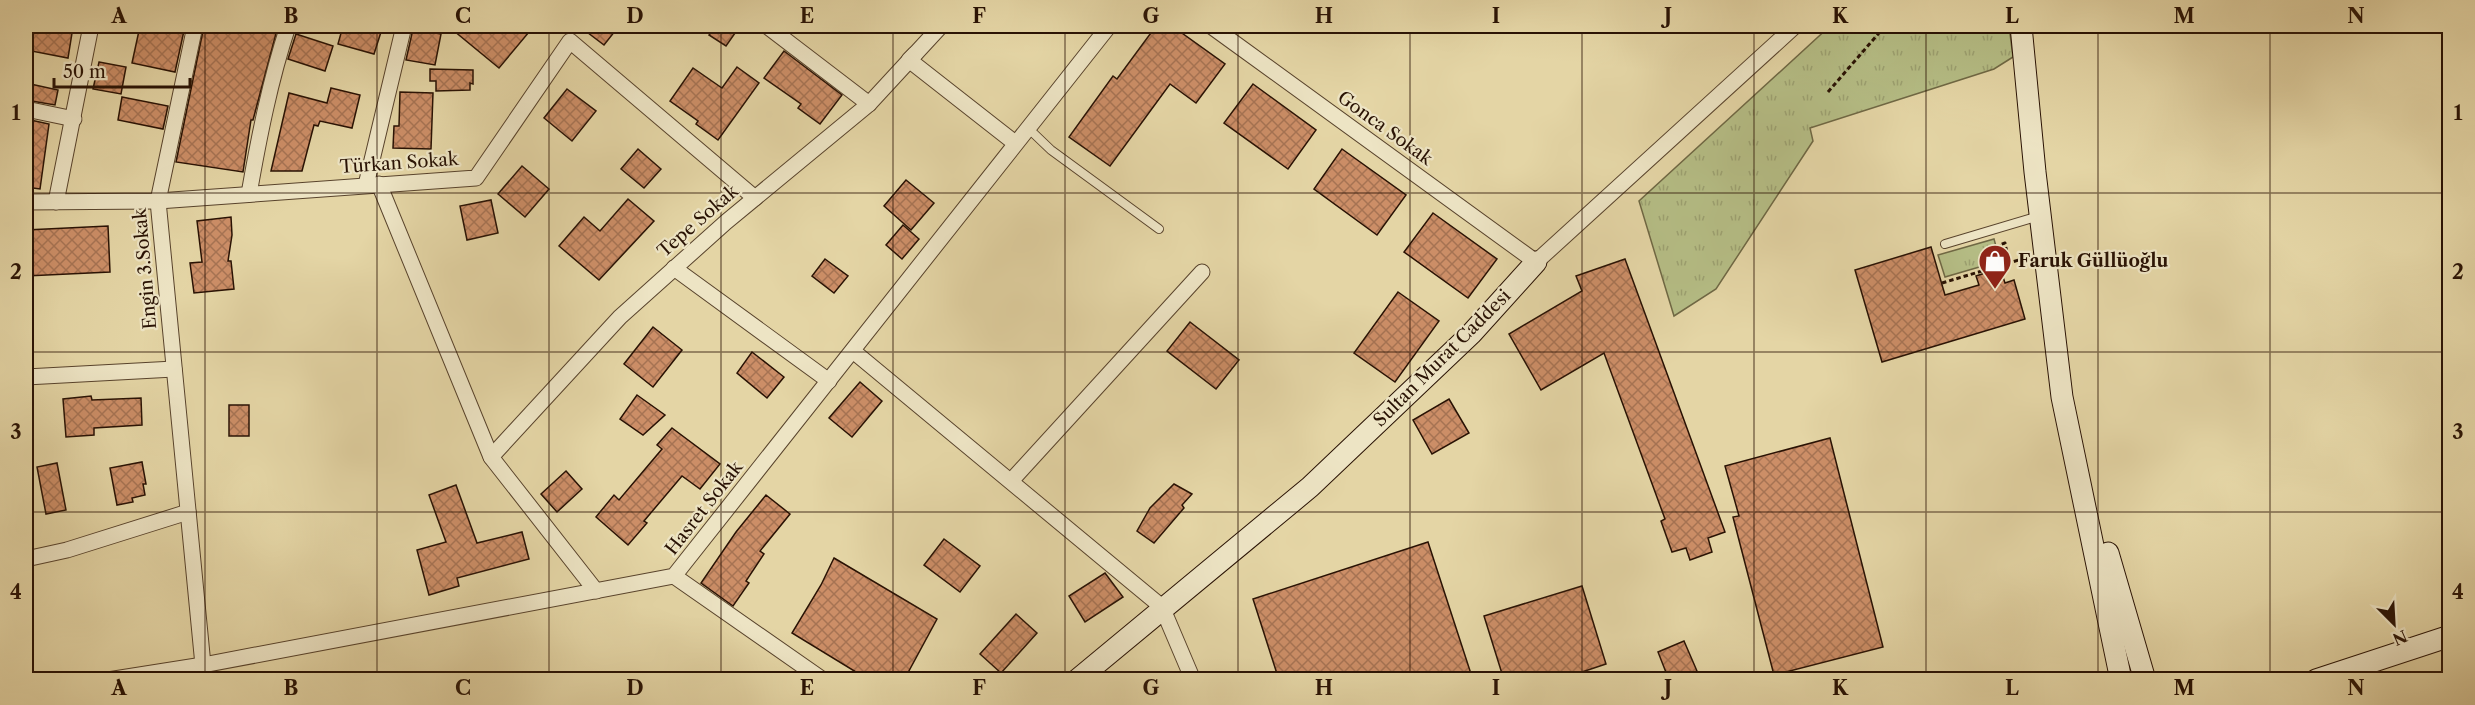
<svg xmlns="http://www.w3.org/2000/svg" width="2475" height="705" font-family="'Libre Caslon Text',serif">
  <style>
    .grass { fill: url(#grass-tufts); stroke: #6f6844; stroke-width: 1.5 }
    .building { fill: url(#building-cross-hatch); stroke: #291204; stroke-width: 1.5 }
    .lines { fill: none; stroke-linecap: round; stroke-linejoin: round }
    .lane-casing { stroke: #58432c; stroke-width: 10 }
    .street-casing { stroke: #58432c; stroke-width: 17 }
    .secondary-casing { stroke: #291204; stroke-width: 23 }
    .path { stroke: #291204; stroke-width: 3; stroke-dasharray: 4.5 3; stroke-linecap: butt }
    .lane { stroke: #ede4c4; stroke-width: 8 }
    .street { stroke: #ede4c4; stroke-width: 15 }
    .secondary { stroke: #ede4c4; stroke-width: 21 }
    .grid { fill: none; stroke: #291204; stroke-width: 1.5; stroke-opacity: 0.55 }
    .labels { text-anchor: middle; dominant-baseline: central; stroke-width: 4.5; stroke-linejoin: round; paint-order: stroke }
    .street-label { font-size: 18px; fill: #291204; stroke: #ede4c4 }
    .poi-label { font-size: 18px; font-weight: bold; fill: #291204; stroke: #ede4c4; text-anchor: start }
    .neatline { fill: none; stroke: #291204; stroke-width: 2 }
    .grid-label { font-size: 20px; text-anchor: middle; font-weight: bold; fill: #291204 }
  </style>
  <defs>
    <pattern id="grass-tufts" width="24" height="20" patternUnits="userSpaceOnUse" patternTransform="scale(1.5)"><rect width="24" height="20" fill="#b5bd85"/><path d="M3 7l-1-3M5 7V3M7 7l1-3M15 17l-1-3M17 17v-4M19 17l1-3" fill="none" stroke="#9ca171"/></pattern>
    <pattern id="building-cross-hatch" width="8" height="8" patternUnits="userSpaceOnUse" patternTransform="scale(1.5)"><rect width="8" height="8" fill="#cc8e67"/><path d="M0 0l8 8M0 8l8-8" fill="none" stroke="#a67353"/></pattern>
  </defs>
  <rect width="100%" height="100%" fill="#e4d5a5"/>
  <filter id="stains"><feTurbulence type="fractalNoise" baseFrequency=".00333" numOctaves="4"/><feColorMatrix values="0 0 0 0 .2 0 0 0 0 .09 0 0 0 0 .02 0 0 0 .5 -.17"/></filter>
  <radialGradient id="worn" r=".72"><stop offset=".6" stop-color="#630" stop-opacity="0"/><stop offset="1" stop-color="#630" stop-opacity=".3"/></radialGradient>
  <g class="grass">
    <polygon points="1830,26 2009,26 2013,57 1994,69 1810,128 1813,141 1716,289 1674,316 1639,201"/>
    <polygon points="1994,239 2000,261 1945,277 1938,255"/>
  </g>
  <g class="building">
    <polygon points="33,26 72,33 68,58 26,50 26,31 32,32"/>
    <polygon points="140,26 185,26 175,72 132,63"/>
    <polygon points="204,26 278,26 253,120 251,120 243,172 176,162"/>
    <polygon points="343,26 357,26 381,32 374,54 338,44"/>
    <polygon points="448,26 534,26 499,68"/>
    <polygon points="579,26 619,26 604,45"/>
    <polygon points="716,26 740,26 726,46 709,35"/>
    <polygon points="1156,26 1172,26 1225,64 1196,103 1170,84 1110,166 1069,137 1113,76 1117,79"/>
    <polygon points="413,29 441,34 435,65 406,60"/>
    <polygon points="296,34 333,46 325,71 288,59"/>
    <polygon points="784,51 842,95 820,124 798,108 801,104 764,78"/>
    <polygon points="99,62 126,67 121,94 93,89"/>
    <polygon points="737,67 759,83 718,140 696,124 698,121 670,101 693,68 722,88"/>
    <polygon points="430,69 473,70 473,84 470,83 470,90 436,91 436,81 430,81"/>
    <polygon points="26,83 58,90 55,105 26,100"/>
    <polygon points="1253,84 1316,130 1288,169 1224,123"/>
    <polygon points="331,88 360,95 352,128 320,121 318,126 314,125 302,171 271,171 289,93 327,103"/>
    <polygon points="567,89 596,111 572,141 544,118"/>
    <polygon points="400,92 433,93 431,149 393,148 394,126 399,126"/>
    <polygon points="122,97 168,106 163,129 118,120"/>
    <polygon points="26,119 49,124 40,189 26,187"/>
    <polygon points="638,149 661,169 644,188 621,169"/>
    <polygon points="1342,149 1406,195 1377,235 1314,189"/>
    <polygon points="522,166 549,189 525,217 498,194"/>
    <polygon points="906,180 934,203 911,230 884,206"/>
    <polygon points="628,199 654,221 599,280 559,246 584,217 600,231"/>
    <polygon points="491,200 498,233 467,240 460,206"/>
    <polygon points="1433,213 1497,259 1468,298 1404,252"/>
    <polygon points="231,217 232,235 228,261 231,261 234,289 194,293 190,263 202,262 197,221"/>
    <polygon points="903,225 919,239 902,259 886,245"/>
    <polygon points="108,226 110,272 26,276 26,230"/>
    <polygon points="1931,247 1945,295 1979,285 1976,276 2000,268 2005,283 2014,280 2025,319 1882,362 1855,270"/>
    <polygon points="825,259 848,276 834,293 812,276"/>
    <polygon points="1625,259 1725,532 1708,538 1712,552 1690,560 1686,548 1672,552 1661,521 1665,519 1604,353 1541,390 1509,334 1582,291 1576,276"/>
    <polygon points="1398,292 1439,321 1395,382 1354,353"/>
    <polygon points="1190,322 1239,360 1216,389 1167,351"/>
    <polygon points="653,327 682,350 653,387 624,364"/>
    <polygon points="752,352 784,377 767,398 737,373"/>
    <polygon points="860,382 882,401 852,437 829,418"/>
    <polygon points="637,395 665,415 643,435 620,419"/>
    <polygon points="91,396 92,400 141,398 142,425 94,428 94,435 66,437 63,399"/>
    <polygon points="1449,399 1469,433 1432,454 1413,420"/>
    <rect x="229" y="405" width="20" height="31"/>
    <polygon points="672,428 720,464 700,489 682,476 644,521 647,523 628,545 596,517 614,495 619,500 662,449 657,445"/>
    <polygon points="1830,438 1883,647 1774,675 1733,517 1739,516 1725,466"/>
    <polygon points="142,462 146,484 143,484 145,495 132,498 133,502 117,505 110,468"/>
    <polygon points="57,463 66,510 46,514 37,467"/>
    <polygon points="566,471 582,489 557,512 541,494"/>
    <polygon points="1174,484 1192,494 1182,505 1184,508 1154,543 1137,531 1150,508"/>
    <polygon points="456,485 477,543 522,532 529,559 457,578 459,586 429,595 417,550 446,542 429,495"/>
    <polygon points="766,495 790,514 760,551 764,554 746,581 749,583 733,606 701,583 736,532"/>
    <polygon points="944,539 980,566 960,592 924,565"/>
    <polygon points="1428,542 1473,680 1279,680 1253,599"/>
    <polygon points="834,558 937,619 904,680 869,680 792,633 821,585"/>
    <polygon points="1105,573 1123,597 1085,622 1069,596"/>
    <polygon points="1582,586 1606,664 1558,680 1504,680 1484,616"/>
    <polygon points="1016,614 1037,633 1001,673 980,654"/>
    <polygon points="1684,641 1697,671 1676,680 1669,680 1658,652"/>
  </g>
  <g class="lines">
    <g class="lane-casing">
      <g id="lane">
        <polyline points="1028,128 1051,150 1159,229"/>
        <polyline points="1945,244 2039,216"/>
      </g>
    </g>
    <g class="street-casing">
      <g id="street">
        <polyline points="195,26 158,201 203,665"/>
        <polyline points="767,26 869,104"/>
        <polyline points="1211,26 1536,262 1795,26"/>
        <polyline points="915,54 909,60 1015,143"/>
        <polyline points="26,109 74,119"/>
        <polyline points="379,184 491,457 596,591"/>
        <polyline points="366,185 404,26"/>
        <path d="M249,194C259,137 270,81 288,26"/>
        <polyline points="26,202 158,201 476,178 570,41 755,198"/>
        <polyline points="56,202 91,26"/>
        <polyline points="674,268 829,381"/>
        <polyline points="853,351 1162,607 1193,680"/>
        <polyline points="26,377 174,369"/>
        <polyline points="491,457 620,317 726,222 869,104 941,26"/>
        <polyline points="1011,481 1202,272"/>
        <polyline points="26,559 67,550 188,512"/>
        <polyline points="674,576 823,680"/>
        <polyline points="108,680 203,665 674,576 1109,26"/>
      </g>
    </g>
    <g class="secondary-casing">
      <g id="secondary">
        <polyline points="2021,26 2035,172 2062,397 2121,680"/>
        <polyline points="2108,553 2145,680"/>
        <polyline points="1077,680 1310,487 1471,334 1536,262"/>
        <polyline points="2316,680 2450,636"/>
      </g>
    </g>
    <g class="path">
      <polyline points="1828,92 1885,26"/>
      <polyline points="2004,264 1999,245 2005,243 2009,263"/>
      <polyline points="1942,283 2022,259"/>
    </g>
    <use href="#lane" class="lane"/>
    <use href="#street" class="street"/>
    <use href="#secondary" class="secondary"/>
  </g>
  <path class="grid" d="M205,26V680M377,26V680M549,26V680M721,26V680M893,26V680M1065,26V680M1238,26V680M1410,26V680M1582,26V680M1754,26V680M1926,26V680M2098,26V680M2270,26V680M26,193H2450M26,352H2450M26,512H2450"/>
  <defs>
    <g id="shop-pin" transform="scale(1.725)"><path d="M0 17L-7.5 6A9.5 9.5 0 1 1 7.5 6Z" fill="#8f2418" stroke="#ede4c4"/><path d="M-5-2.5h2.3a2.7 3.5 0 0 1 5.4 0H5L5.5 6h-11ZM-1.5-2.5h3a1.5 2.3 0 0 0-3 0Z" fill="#fff"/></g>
  </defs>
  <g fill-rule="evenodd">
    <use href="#shop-pin" x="1995" y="261"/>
  </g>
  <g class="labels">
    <g class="street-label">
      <text transform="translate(1385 128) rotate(36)">Gonca Sokak</text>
      <text transform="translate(399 163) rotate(-4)">Türkan Sokak</text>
      <text transform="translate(698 221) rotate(-41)">Tepe Sokak</text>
      <text transform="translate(145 269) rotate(-95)">Engin 3.Sokak</text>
      <text transform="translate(1442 358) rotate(-45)">Sultan Murat Caddesi</text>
      <text transform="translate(704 508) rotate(-52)">Hasret Sokak</text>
    </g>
    <g class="poi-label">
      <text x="2018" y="261">Faruk Güllüoğlu</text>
    </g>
  </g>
  <rect width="2475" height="705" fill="none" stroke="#e4d5a5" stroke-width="66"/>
  <g transform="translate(2394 624) rotate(156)" stroke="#ede4c4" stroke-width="4.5" paint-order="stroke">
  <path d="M0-4.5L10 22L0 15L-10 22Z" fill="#291204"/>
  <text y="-9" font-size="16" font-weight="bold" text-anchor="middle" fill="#291204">N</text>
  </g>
  <path d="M54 78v9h136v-9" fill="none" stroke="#291204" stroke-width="3"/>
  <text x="63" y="78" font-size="18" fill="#291204" stroke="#ede4c4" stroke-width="4.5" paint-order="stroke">50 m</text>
  <rect x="33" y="33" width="2409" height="639" class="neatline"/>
  <g class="grid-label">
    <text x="119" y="23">A</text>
    <text x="291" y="23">B</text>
    <text x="463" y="23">C</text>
    <text x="635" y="23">D</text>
    <text x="807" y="23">E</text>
    <text x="979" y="23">F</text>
    <text x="1151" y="23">G</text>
    <text x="1324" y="23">H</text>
    <text x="1496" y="23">I</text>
    <text x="1668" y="23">J</text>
    <text x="1840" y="23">K</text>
    <text x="2012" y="23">L</text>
    <text x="2184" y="23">M</text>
    <text x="2356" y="23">N</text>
    <text x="16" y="120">1</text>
    <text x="2458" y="120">1</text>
    <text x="16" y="279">2</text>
    <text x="2458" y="279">2</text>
    <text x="16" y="439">3</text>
    <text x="2458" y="439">3</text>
    <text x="16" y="599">4</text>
    <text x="2458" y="599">4</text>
    <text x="119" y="695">A</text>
    <text x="291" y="695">B</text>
    <text x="463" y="695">C</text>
    <text x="635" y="695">D</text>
    <text x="807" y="695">E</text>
    <text x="979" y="695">F</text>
    <text x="1151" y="695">G</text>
    <text x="1324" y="695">H</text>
    <text x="1496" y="695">I</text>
    <text x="1668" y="695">J</text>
    <text x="1840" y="695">K</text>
    <text x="2012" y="695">L</text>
    <text x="2184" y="695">M</text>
    <text x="2356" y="695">N</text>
  </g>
  <rect width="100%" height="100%" filter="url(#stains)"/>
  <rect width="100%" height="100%" fill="url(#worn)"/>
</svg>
